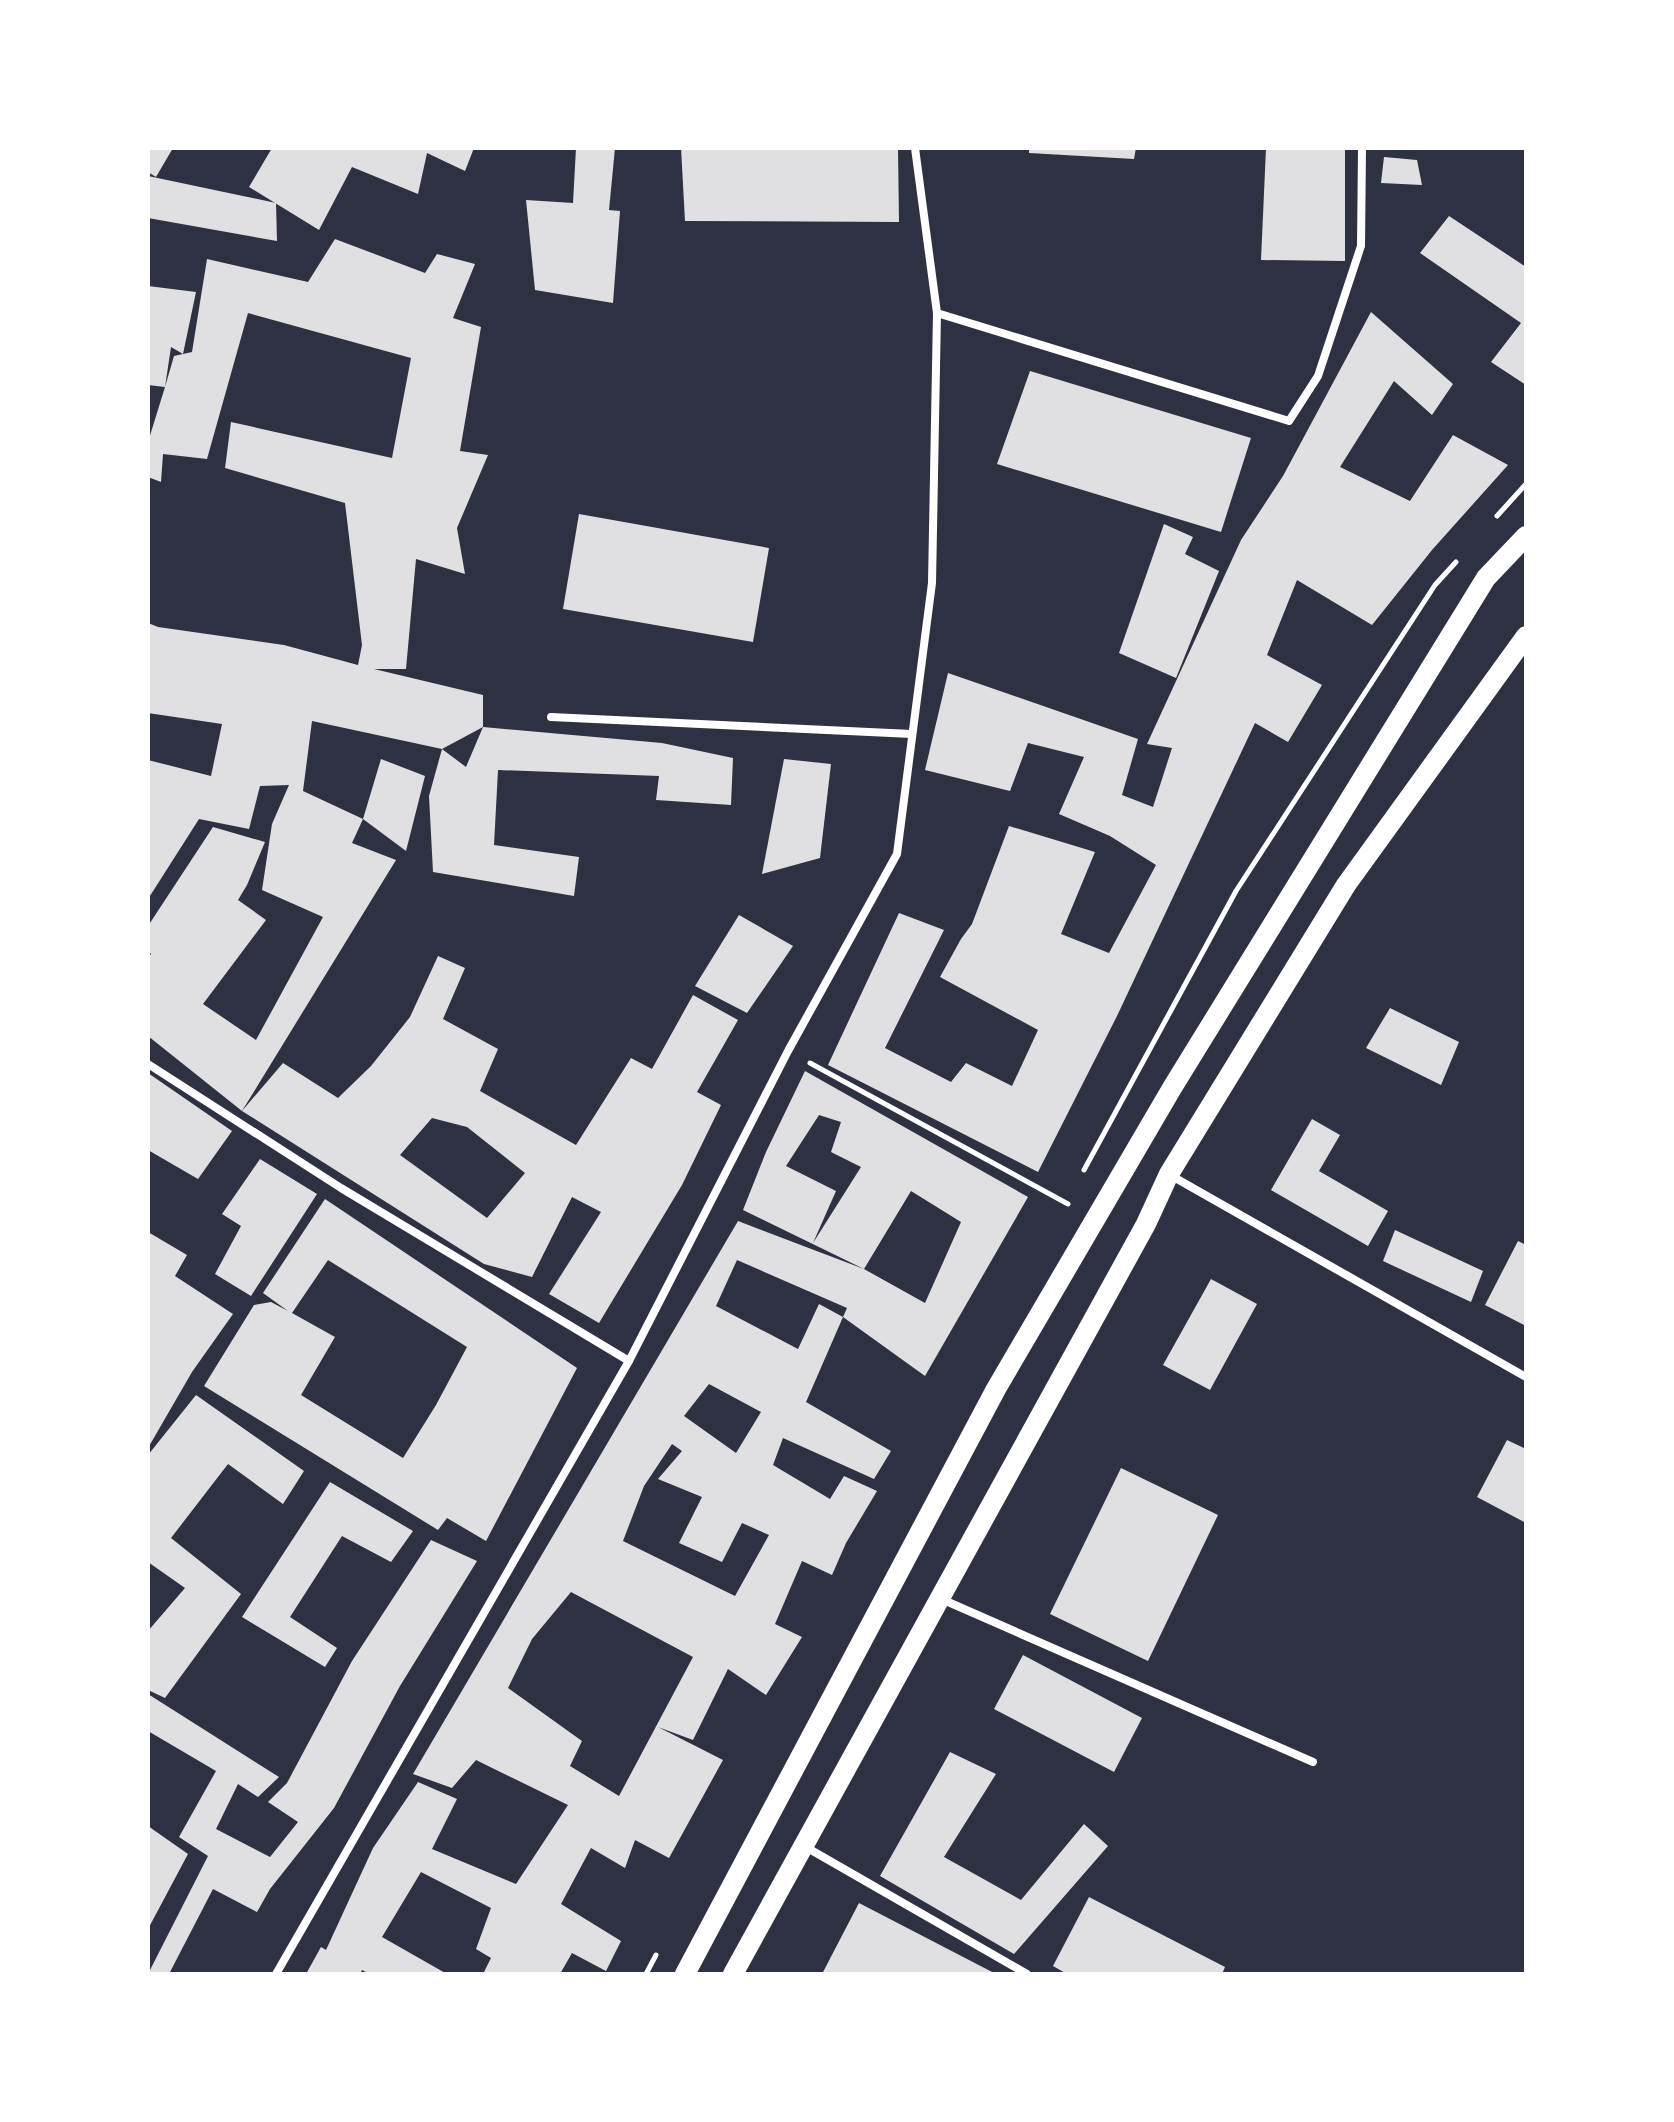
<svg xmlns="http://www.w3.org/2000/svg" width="1674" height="2122" font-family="'Nunito Sans',sans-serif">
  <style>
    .building { fill: #e0e0e3; fill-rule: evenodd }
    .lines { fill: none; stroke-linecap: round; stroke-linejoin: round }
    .path { stroke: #fff; stroke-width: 5 }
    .minor { stroke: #fff; stroke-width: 8 }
    .primary { stroke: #fff; stroke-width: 20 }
  </style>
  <rect width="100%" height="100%" fill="#2d3142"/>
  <g class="building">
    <polygon points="148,148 173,148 156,177 148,172"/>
    <polygon points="272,148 474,148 465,171 427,153 418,194 352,167 319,230 249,187"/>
    <polygon points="576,148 615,148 609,210 620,211 613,303 535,290 526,200 573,203"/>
    <polygon points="681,148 898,148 899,222 685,221"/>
    <polygon points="1029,148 1136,148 1134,159 1029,153"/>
    <polygon points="1266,148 1345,148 1345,261 1261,260"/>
    <polygon points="1384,157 1417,160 1422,185 1381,183"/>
    <polygon points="148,176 276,203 277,241 148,218"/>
    <polygon points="1449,216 1526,267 1526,385 1491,362 1521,323 1420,253"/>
    <path d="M335,239L425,273L437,254L475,264L453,318L481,327L460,451L488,455L457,528L465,574L416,559L406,669H374L483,695V727L442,749L466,767L483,727L662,743L733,758L731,805L656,800L659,776L498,770L494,845L579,857L574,896L433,872L429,796L442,749L312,721L303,791L363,819L381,759L425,776L406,851L363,819L352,843L396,860L242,1111L148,1036V958L151,954L148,950V926L213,827L265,842L247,885L238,900L266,920L203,1004L256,1040L323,917L262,890L272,824L289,785L260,786L249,829L199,819L148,899V760L211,776L222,724L148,713V623L158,627L284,645L358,665L362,645L345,503L225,468L231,422L392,458L411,358L248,313L207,459L163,454L161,482L148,477V442L165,387L148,385V286L196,292L183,354L192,352L207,259L308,282ZM171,347L183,354L174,356L165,387Z"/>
    <polygon points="1371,312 1453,384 1432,415 1394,381 1340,467 1410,501 1453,435 1508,465 1432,550 1372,625 1297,580 1267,655 1322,685 1288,742 1255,723 1117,1016 1038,1172 828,1065 899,913 944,930 885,1048 951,1082 966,1063 1012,1086 1038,1030 940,977 961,939 972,924 1009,826 1095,852 1061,934 1109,953 1156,865 1110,836 1059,814 1084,757 1028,743 1010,791 925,770 948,673 1138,739 1122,795 1153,807 1172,748 1147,744 1241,540 1283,476"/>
    <polygon points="1030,371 1251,438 1221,532 997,464"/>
    <polygon points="579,514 769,548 753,642 563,609"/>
    <polygon points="1164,524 1193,537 1185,554 1219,571 1176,678 1119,653"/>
    <polygon points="784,759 831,764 820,858 762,874"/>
    <polygon points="739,915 793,946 747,1013 695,986"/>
    <path d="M438,956L465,968L443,1019L498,1049L480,1091L576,1145L631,1058L652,1069L693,995L738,1020L697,1092L721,1105L682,1185L599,1323L549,1294L601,1212L572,1197L532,1277L484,1264L242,1111L283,1063L338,1098L371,1066L410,1017ZM432,1118L467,1127L525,1173L487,1218L400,1155Z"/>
    <polygon points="1390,1008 1459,1042 1441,1085 1366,1048"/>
    <path d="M805,1071L1028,1197L925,1376L843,1317L806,1402L891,1451L874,1479L783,1438L773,1465L830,1499L844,1476L877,1491L846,1543L832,1575L802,1561L775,1624L802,1637L766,1695L728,1669L693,1740L658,1727L723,1760L669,1858L635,1840L625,1868L591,1848L561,1904L621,1941L606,1971L572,1953L560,1974H483L491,1958L476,1949L491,1908L421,1872L382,1937L447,1974H370L362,1970L360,1974H306L321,1947L326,1950L373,1848L418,1782L457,1799L432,1849L516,1884L568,1805L476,1760L452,1788L413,1774L738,1221L864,1269L743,1210L766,1152ZM819,1115L841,1122L831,1152L861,1167L813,1243L836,1191L786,1166ZM911,1191L961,1222L925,1303L864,1269ZM737,1260L847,1308L843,1317L819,1304L798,1349L716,1306ZM709,1384L761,1412L736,1453L684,1416ZM672,1444L682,1451L658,1479L702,1497L679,1543L722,1562L742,1523L769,1535L735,1596L623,1541L644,1486ZM571,1592L693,1657L619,1796L570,1766L582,1741L508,1688L532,1639Z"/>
    <polygon points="148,1073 232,1131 198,1179 148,1150"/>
    <polygon points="1312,1119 1340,1135 1319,1171 1388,1211 1368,1246 1271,1190"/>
    <polygon points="260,1159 317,1194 251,1296 215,1274 241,1226 222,1214"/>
    <path d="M325,1199L577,1368L486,1541L447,1518L438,1530L204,1386L254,1305L271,1302L288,1311L263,1293ZM328,1260L467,1347L436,1405L403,1458L301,1395L335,1337L292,1313Z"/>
    <polygon points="1395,1230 1483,1271 1471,1302 1383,1261"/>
    <polygon points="148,1232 187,1255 175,1276 233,1314 192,1372 148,1448"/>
    <polygon points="1518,1241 1526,1245 1526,1326 1485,1305"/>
    <polygon points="1211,1279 1257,1304 1210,1390 1163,1365"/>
    <polygon points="196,1395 304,1471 283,1504 228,1464 171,1538 241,1594 165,1698 148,1690 148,1631 185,1588 148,1562 148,1455"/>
    <polygon points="1507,1440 1526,1449 1526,1523 1477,1497"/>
    <polygon points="1121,1468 1218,1515 1148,1661 1050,1614"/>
    <polygon points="330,1482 413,1531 391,1562 342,1536 290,1617 337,1648 325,1667 242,1617"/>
    <polygon points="431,1540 477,1561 400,1686 334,1808 270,1889 257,1912 213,1889 169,1974 148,1974 208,1856 179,1837 216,1771 148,1731 148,1694 279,1777 258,1797 238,1784 216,1829 270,1857 298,1822 268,1802 287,1783 352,1661"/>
    <polygon points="1023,1655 1142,1718 1114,1772 994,1709"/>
    <polygon points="950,1752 996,1774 944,1857 1021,1900 1084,1824 1108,1846 1014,1954 880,1876"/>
    <polygon points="148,1826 188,1854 148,1929"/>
    <polygon points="1089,1897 1225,1967 1222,1974 1067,1974 1053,1966"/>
    <polygon points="859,1903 996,1974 822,1974"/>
  </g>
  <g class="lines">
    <g class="path">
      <polyline points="1497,516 1526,484"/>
      <polyline points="810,1063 1068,1204"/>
      <polyline points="1084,1170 1236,891 1435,585 1456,562"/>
      <polyline points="646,1974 656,1955"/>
    </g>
    <g class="minor">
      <polyline points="937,313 1289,421 1318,376 1361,246 1362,148"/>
      <polyline points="551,717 912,734"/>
      <polyline points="148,1064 341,1188 629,1361"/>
      <polyline points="1170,1175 1526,1377"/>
      <polyline points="939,1598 1313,1762"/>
      <polyline points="804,1846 1027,1974"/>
      <polyline points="276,1974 629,1361 788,1051 897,854 932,583 937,313 915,148"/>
    </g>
    <g class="primary">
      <polyline points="685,1974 996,1389 1172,1088 1486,578 1526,536"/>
      <polyline points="733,1974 1146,1224 1169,1174 1346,885 1526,636"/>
    </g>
  </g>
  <rect width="1674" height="2122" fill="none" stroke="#ffffff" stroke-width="300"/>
</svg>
